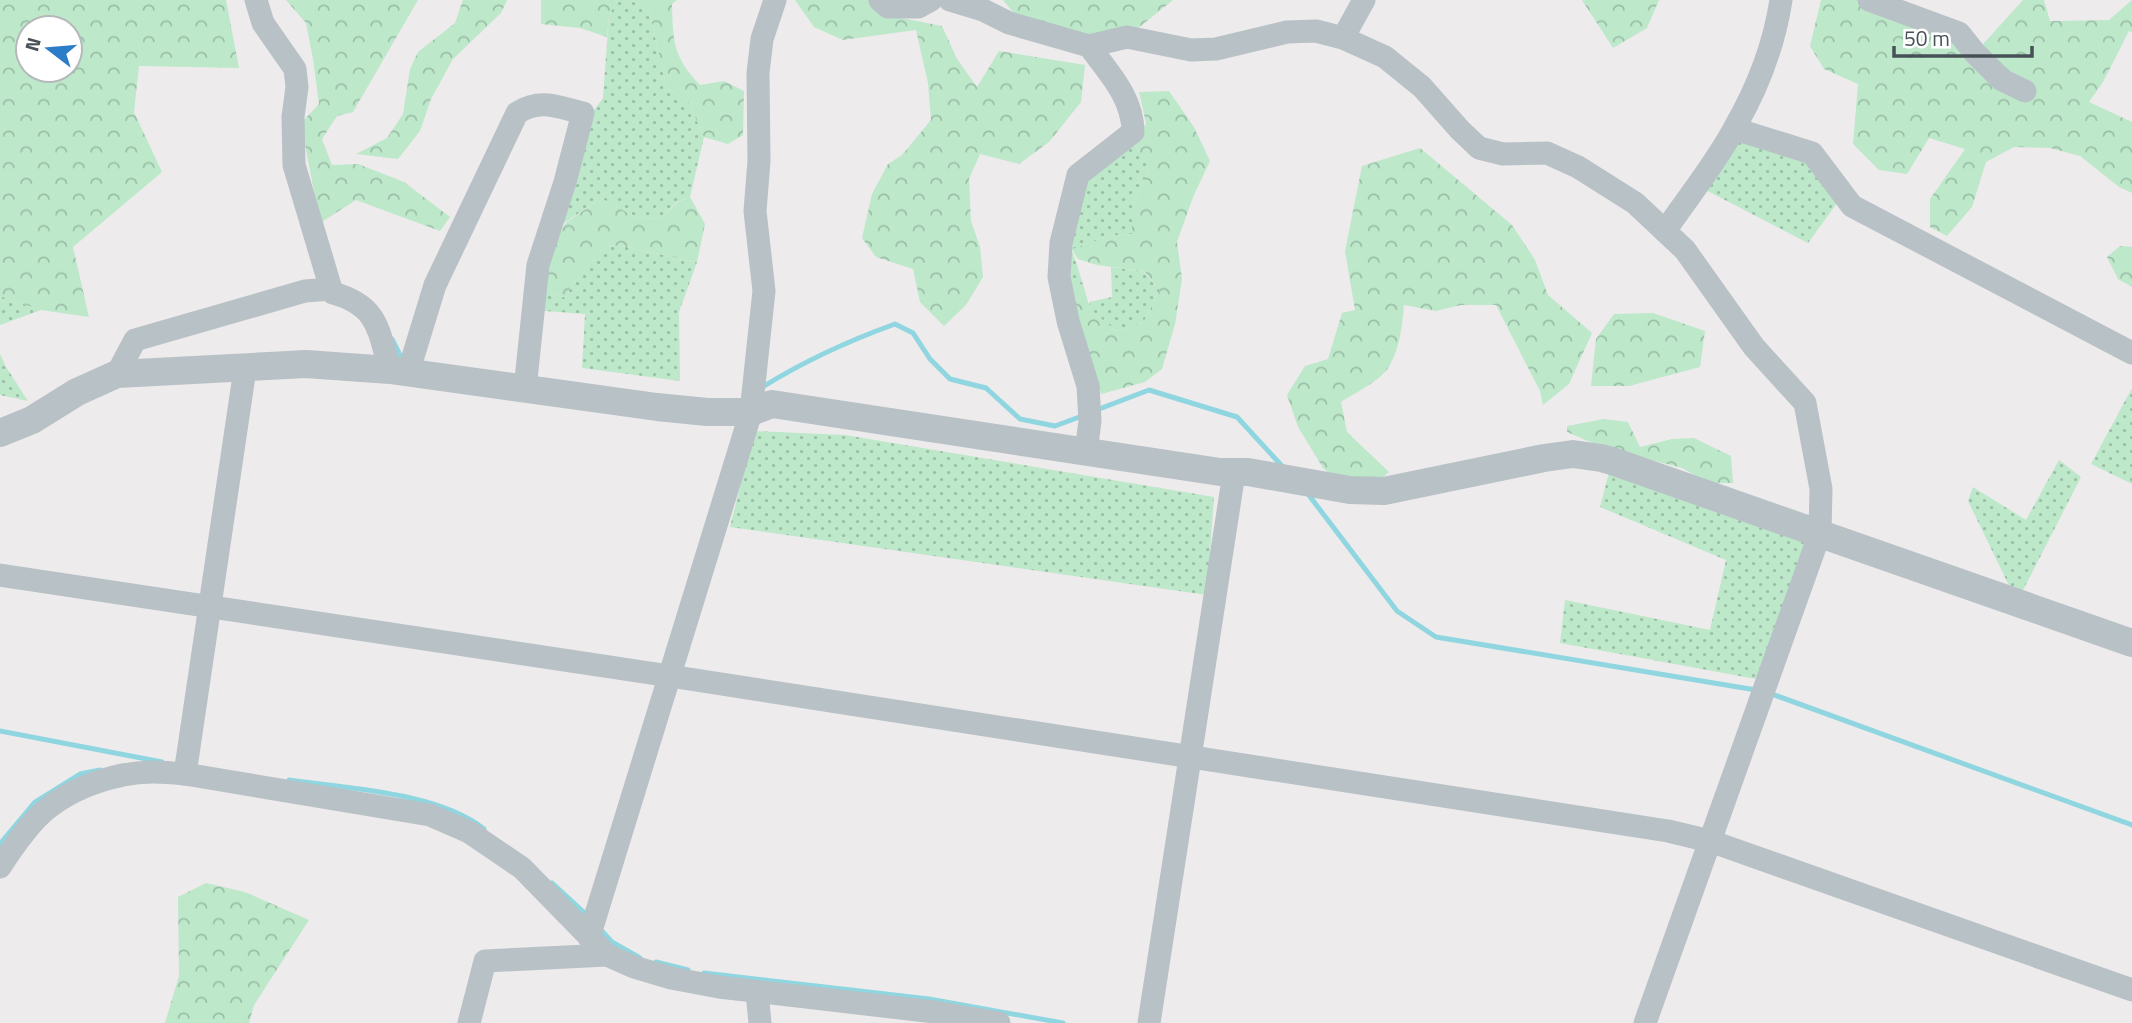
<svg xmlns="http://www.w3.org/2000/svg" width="2132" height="1023" font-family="'Titillium Web',sans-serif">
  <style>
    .grass { fill: url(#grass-dots) }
    .forest { fill: url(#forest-crowns); fill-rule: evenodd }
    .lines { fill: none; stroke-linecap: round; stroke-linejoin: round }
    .stream { stroke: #8fd6e0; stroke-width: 5 }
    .minor { stroke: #b8c1c6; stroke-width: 23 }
    .tertiary { stroke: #b8c1c6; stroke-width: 28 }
  </style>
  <defs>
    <pattern id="grass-dots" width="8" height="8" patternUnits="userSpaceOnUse" patternTransform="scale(1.75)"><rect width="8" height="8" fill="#bde8ca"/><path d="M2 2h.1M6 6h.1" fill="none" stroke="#9bbea7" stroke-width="1.8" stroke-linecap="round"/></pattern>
    <pattern id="forest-crowns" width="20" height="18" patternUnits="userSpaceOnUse" patternTransform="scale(1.75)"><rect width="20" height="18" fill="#bde8ca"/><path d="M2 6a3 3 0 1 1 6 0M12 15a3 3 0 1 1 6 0" fill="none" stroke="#9bbea7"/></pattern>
  </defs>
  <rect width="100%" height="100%" fill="#eeebec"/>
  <g class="grass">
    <polygon points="618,0 628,0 648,6 667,88 689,102 704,137 690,197 677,202 660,219 635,217 601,198 548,234 579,130 603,98 609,15"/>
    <polygon points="1735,129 1812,153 1843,195 1808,243 1696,185"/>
    <polygon points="1134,143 1149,169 1132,207 1132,234 1110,236 1072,250 1083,284 1067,288 1068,239 1088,176"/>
    <polygon points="605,245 622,246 697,262 679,312 680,381 582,368 585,314 533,310 536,287 566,298 570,288"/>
    <polygon points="1111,267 1143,271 1160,290 1143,323 1116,331 1090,309 1089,302 1112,297"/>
    <polygon points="0,296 41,310 0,325"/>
    <polygon points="0,354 6,367 28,401 0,395"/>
    <polygon points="2132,388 2132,484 2091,464"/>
    <polygon points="754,431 845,435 1214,497 1207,595 730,527"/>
    <polygon points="2059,460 2081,477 2017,602 1968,501 1973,487 2026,520"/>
    <polygon points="1612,461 1820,533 1767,681 1560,643 1565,600 1710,630 1726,560 1600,507"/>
  </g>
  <g class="forest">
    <path d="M0,0H226L239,68L139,66L134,112L162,172L73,247L89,317L41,310L0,296ZM28,28H70V70H28Z"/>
    <polygon points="286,0 418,0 353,112 337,116 322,139 332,165 358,164 404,182 450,217 440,231 356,200 320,223 301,123 319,104 313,59 306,23"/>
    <polygon points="463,0 507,0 501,13 453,59 431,99 420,131 398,159 356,154 387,138 403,114 410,69 418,52 455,23"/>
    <polygon points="541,0 618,0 609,15 607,37 580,28 541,24"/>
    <path d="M628,0H677L672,4C673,41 673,57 700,85L724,81L744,91L743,135L728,144L704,137L689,102L667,88L648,6Z"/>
    <polygon points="795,0 871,0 892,16 942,26 957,59 977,87 999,51 1085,65 1081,102 1049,142 1019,164 980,154 969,179 971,221 980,247 983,277 966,305 944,326 920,302 913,269 876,257 862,238 872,194 888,164 902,155 931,120 928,83 916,30 843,40 814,27"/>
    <polygon points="1003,0 1173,0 1127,37 1089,46 1026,28"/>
    <polygon points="1582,0 1659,0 1647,28 1613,48"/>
    <polygon points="1821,0 1897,0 1975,53 2023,0 2044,0 2050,21 2109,20 2132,0 2132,32 2129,31 2103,82 2089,102 2132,122 2132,193 2119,187 2080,156 2050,148 2014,147 1986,162 1972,207 1947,236 1930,227 1930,199 1965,149 1929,138 1907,174 1879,170 1853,144 1858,84 1824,69 1810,46"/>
    <polygon points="1169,91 1194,127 1210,161 1193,197 1177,242 1182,279 1175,324 1162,369 1145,382 1101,394 1067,288 1083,284 1090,309 1116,331 1143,323 1160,290 1144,271 1097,265 1078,259 1072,249 1110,236 1132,234 1132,207 1149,169 1134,143 1146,123 1139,92"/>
    <path d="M1420,148L1512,225L1535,260L1548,295L1592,333L1569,384L1543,405L1540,391L1496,305H1461L1436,311L1404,305C1402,325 1400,347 1390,365C1381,381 1356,392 1341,402L1347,432L1389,472L1377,482L1350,490L1323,468L1298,427L1287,395L1305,366L1328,359L1342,313L1355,310L1345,251L1362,166Z"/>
    <polygon points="690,197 705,224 697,262 622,246 605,245 570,288 566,298 536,287 543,250 567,222 601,198 635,217 660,219 678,202"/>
    <polygon points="2120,246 2132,247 2132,287 2118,279 2107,257"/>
    <polygon points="1653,313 1705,331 1700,367 1629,386 1591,386 1596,339 1614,314"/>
    <polygon points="1604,419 1628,422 1640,447 1672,439 1694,438 1731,456 1733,483 1709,483 1682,468 1602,447 1567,432 1567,426"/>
    <polygon points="206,883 245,892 309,920 254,1005 249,1023 165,1023 179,976 178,897"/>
  </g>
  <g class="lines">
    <g class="stream">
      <polyline points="392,339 402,359 405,359"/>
      <path d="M761,388C804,361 848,341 895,324L913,333L930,359L950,379L986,388L1020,419L1055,426L1082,416"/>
      <polyline points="1094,411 1149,390 1237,417 1282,466"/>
      <polyline points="1308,494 1397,611 1436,637 1756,690"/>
      <polyline points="1769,693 2132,825"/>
      <polyline points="0,731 162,762"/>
      <path d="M289,780C349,789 437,792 484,829"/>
      <polyline points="0,844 35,802 80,774 100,770"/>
      <polyline points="552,883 589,917"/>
      <polyline points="598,927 612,942 640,958"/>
      <polyline points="656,962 688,970"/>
      <polyline points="704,973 929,999 1063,1023"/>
    </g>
    <g class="minor">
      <polyline points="256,0 263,23 295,69 297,87 293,117 294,165 331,289"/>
      <polyline points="880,0 888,7 918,7 931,0"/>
      <polyline points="950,0 983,10 1009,23 1089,46 1127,37 1191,50 1216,49 1287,32 1316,31 1343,38 1385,57 1422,87 1460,130 1479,148 1503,154 1547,153 1578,167 1635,203 1685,250 1754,347 1805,403 1821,489 1820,533 1645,1023"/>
      <polyline points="1869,0 1959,33 1975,53 2002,80 2025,91"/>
      <polyline points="1343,38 1364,0"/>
      <polyline points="1735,129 1812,153 1852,206 2132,353"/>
      <path d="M1665,231C1688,197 1716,163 1735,127C1758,87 1774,46 1781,0"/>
      <path d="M408,373L435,285L517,113C541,98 557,107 583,113L565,182L538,265L525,389"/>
      <path d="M117,374L135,340L305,291L331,289L333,293C379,306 378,330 390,370"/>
      <path d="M1086,452L1090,421L1088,386L1068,321L1059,277L1061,243L1078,175L1133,132C1133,98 1109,73 1089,46"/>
      <polyline points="0,575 670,676 1668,831 1710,841 2132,990"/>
      <polyline points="185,774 245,369"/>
      <path d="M0,867C11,850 22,834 36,819C64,790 113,772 153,772C164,772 175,773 185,774L430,815L469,832L522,868L607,955L634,967L671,978L719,987L934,1012L999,1023"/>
      <polyline points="589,937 751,412 764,291 755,211 759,161 758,73 762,39 775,0"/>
      <polyline points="757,992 760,1023"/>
      <polyline points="469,1023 485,961 607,955"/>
      <polyline points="1149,1023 1234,473"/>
    </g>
    <polyline class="tertiary" points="0,433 32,420 77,392 117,374 306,364 390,370 657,407 707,412 751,412 772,404 1220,472 1248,472 1350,490 1384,491 1544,458 1573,454 1601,458 1612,461 2132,643"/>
  </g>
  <g transform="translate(49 49) rotate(286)"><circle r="33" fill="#ffffff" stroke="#b5b9bb" stroke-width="2"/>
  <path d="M0-5L12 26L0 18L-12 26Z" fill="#2c7dc7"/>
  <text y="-10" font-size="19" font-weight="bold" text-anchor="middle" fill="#465056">N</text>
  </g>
  <path d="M1894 46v10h138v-10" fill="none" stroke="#465056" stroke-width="3.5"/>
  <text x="1904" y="46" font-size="21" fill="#465056" stroke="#ffffff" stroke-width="5" paint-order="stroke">50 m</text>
</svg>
